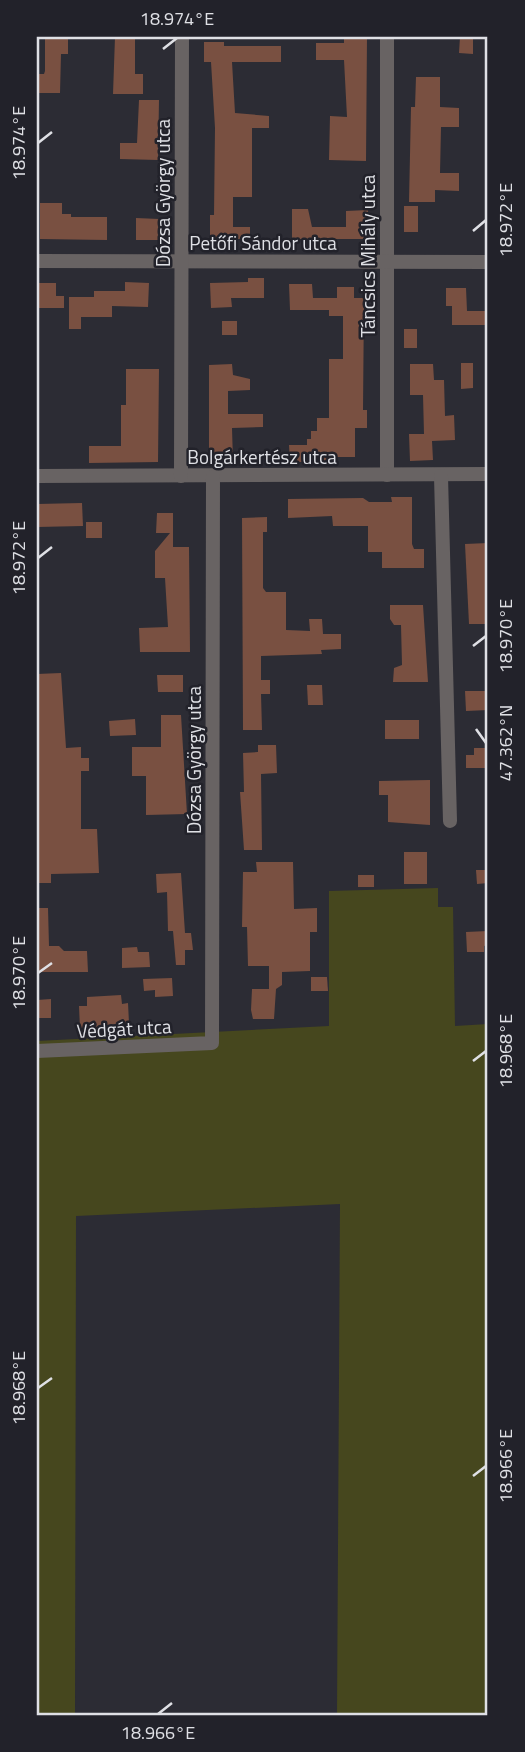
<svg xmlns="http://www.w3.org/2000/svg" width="525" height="1752" font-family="'Titillium Web',sans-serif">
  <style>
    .green { fill: #46471e }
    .building { fill: #795041 }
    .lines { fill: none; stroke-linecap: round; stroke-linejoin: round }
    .street { stroke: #686363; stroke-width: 14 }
    .ticks { fill: none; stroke: #dfe0e5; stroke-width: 2.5 }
    .labels { text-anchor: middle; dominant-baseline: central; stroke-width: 5; stroke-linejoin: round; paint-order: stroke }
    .street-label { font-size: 19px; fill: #dfe0e5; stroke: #22222a }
    .neatline { fill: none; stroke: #dfe0e5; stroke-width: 2.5 }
    .ticks-label { font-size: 18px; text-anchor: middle; fill: #dfe0e5 }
  </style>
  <rect width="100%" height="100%" fill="#2c2c34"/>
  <polygon class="green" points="438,888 438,907 453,907 455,1026 488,1024 488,1715 337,1715 340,1204 76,1216 75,1715 37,1715 37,1041 329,1026 329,891"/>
  <g class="building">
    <polygon points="45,37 68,37 68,54 61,54 60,93 37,93 37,74 44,74 45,71"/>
    <polygon points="115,37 135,37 135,74 143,74 143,94 113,94"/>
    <polygon points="344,37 367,37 366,161 329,160 330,116 347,117 344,60 316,60 316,43 344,43"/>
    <polygon points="460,37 473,37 473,54 459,53"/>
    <polygon points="204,42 224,42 224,46 281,46 281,62 232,62 235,113 269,116 269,128 252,128 252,197 233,197 233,227 250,227 250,239 210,239 210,215 214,215 215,128 211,62 204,62"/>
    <polygon points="416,77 440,77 440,107 459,108 459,127 441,127 440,173 459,173 459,191 435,190 435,202 409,202 411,107 415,107"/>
    <polygon points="139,100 159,100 158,160 120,159 120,143 137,143"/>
    <polygon points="40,203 62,203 62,214 71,214 71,217 107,217 107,240 40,239"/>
    <rect x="404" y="206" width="14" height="26"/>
    <polygon points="292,209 308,209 312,227 346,227 346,211 368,210 368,239 292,239"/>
    <polygon points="136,218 159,219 159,240 136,240"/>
    <polygon points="248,278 264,278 264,298 231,298 232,307 211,308 210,283 248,282"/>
    <polygon points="125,282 149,283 148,307 112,306 112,317 81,317 81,329 69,329 69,297 94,297 94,291 125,291"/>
    <polygon points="38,283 56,283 56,296 64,296 64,308 38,308"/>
    <polygon points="289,284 312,284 313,298 337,298 337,287 354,287 354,298 364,298 363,410 367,410 367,428 355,428 355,457 327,457 327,462 290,462 289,445 307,445 307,439 311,439 311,431 317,431 317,418 329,418 329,359 343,359 343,316 329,316 329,310 290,310"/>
    <polygon points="446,288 466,288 467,311 488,311 488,325 452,325 452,306 446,306"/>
    <rect x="222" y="321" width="15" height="14"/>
    <rect x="404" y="329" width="13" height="19"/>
    <polygon points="461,363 473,363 473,388 461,389"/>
    <polygon points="232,364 233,375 250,379 250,390 228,391 228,414 263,414 263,427 232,428 233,461 209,462 209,365"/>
    <polygon points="410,364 433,364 434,380 444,380 445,416 454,415 455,440 432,441 433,460 410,461 409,434 424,434 423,395 410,395"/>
    <polygon points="126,369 159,369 158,462 89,463 89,446 121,446 121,405 126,405"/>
    <polygon points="391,497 412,497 412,544 414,549 424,549 424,568 382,568 382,552 368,552 368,526 333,526 332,516 288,518 288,499 363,498 369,502 392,502"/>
    <polygon points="82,503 83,526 37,527 37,504"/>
    <polygon points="157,513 173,513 173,547 189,547 190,652 140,652 139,628 168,627 165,578 155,578 155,551 170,533 156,533"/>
    <polygon points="267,517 267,532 263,532 263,588 266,592 286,592 286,630 310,631 309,619 322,619 323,634 341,634 341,649 321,650 322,654 261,656 261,680 270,680 270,694 261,694 262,730 243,730 242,518"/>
    <rect x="86" y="522" width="16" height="16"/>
    <polygon points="488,543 488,624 469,624 465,544"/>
    <polygon points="390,605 423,605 428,682 393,682 394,668 402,665 401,625 394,625 390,619"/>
    <polygon points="61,673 66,748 81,747 81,758 89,758 89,771 81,771 81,829 97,829 99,873 51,874 51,883 37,883 37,674"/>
    <polygon points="157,675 183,675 183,692 158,692"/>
    <polygon points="307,685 322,685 323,705 308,705"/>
    <polygon points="465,691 488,691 488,710 466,711"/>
    <polygon points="161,715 181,715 187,814 146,815 146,776 132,776 132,747 161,747"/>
    <polygon points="135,719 136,735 110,736 109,721"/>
    <rect x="385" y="720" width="34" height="19"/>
    <polygon points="258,745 276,745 277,773 261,774 262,850 244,850 240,792 244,792 243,753 258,752"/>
    <polygon points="474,748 488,748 488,768 466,768 466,755 474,755"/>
    <polygon points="430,780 430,825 388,822 388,795 379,795 379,781"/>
    <rect x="404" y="852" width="23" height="32"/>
    <polygon points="256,862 293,862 294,909 317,908 317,932 310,932 310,971 282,972 282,985 276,989 274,1019 253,1019 251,1010 252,989 269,989 269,966 248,966 247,927 242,927 243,872 257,872"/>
    <polygon points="476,870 488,870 488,883 477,884"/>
    <polygon points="181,873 185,933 191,933 193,950 185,950 185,965 176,965 173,931 168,931 167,892 157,893 156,874"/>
    <rect x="358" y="875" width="16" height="12"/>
    <polygon points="37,908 48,908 49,946 59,946 64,951 87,951 88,972 37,972"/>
    <polygon points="488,931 488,945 484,946 484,952 467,952 466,932"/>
    <polygon points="137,947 138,952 149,952 150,967 122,968 122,948"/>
    <polygon points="311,977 327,977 328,991 311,991"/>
    <polygon points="172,978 173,996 155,997 155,990 144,991 143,979"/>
    <polygon points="121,995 122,1004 128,1003 129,1023 80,1029 79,1006 87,1006 87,997"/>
    <polygon points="51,999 51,1018 37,1018 37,1000"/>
  </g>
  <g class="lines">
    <g class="street">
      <polyline points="387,37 387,475"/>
      <polyline points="37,261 488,262"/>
      <polyline points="37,476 488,474"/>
      <polyline points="181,476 182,37"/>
      <polyline points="441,476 450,821"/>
      <polyline points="37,1051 212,1043 213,477"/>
    </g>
  </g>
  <path class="ticks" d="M163,49L177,38M38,143L52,132M473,231L486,220M38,558L52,547M473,646L486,636M476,729L486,743M38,973L52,963M473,1061L486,1051M38,1388L52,1378M473,1476L486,1466M158,1714L172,1703"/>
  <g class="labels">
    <g class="street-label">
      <text transform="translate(162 193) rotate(-90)">Dózsa György utca</text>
      <text x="263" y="242">Petőfi Sándor utca</text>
      <text transform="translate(367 256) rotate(-90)">Táncsics Mihály utca</text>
      <text x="262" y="456">Bolgárkertész utca</text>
      <text transform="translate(193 760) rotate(-90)">Dózsa György utca</text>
      <text transform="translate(124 1028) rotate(-3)">Védgát utca</text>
    </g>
  </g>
  <rect width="525" height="1752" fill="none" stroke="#22222a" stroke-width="77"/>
  <rect x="38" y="38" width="448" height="1676" class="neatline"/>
  <g class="ticks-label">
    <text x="177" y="25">18.974°E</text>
    <text transform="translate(19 143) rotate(-90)" y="6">18.974°E</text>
    <text transform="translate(506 220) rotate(-90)" y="6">18.972°E</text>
    <text transform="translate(19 558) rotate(-90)" y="6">18.972°E</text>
    <text transform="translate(506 636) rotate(-90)" y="6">18.970°E</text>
    <text transform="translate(506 743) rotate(-90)" y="6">47.362°N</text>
    <text transform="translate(19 973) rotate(-90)" y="6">18.970°E</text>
    <text transform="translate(506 1051) rotate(-90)" y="6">18.968°E</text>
    <text transform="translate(19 1388) rotate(-90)" y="6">18.968°E</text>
    <text transform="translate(506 1466) rotate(-90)" y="6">18.966°E</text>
    <text x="158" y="1739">18.966°E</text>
  </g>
</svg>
